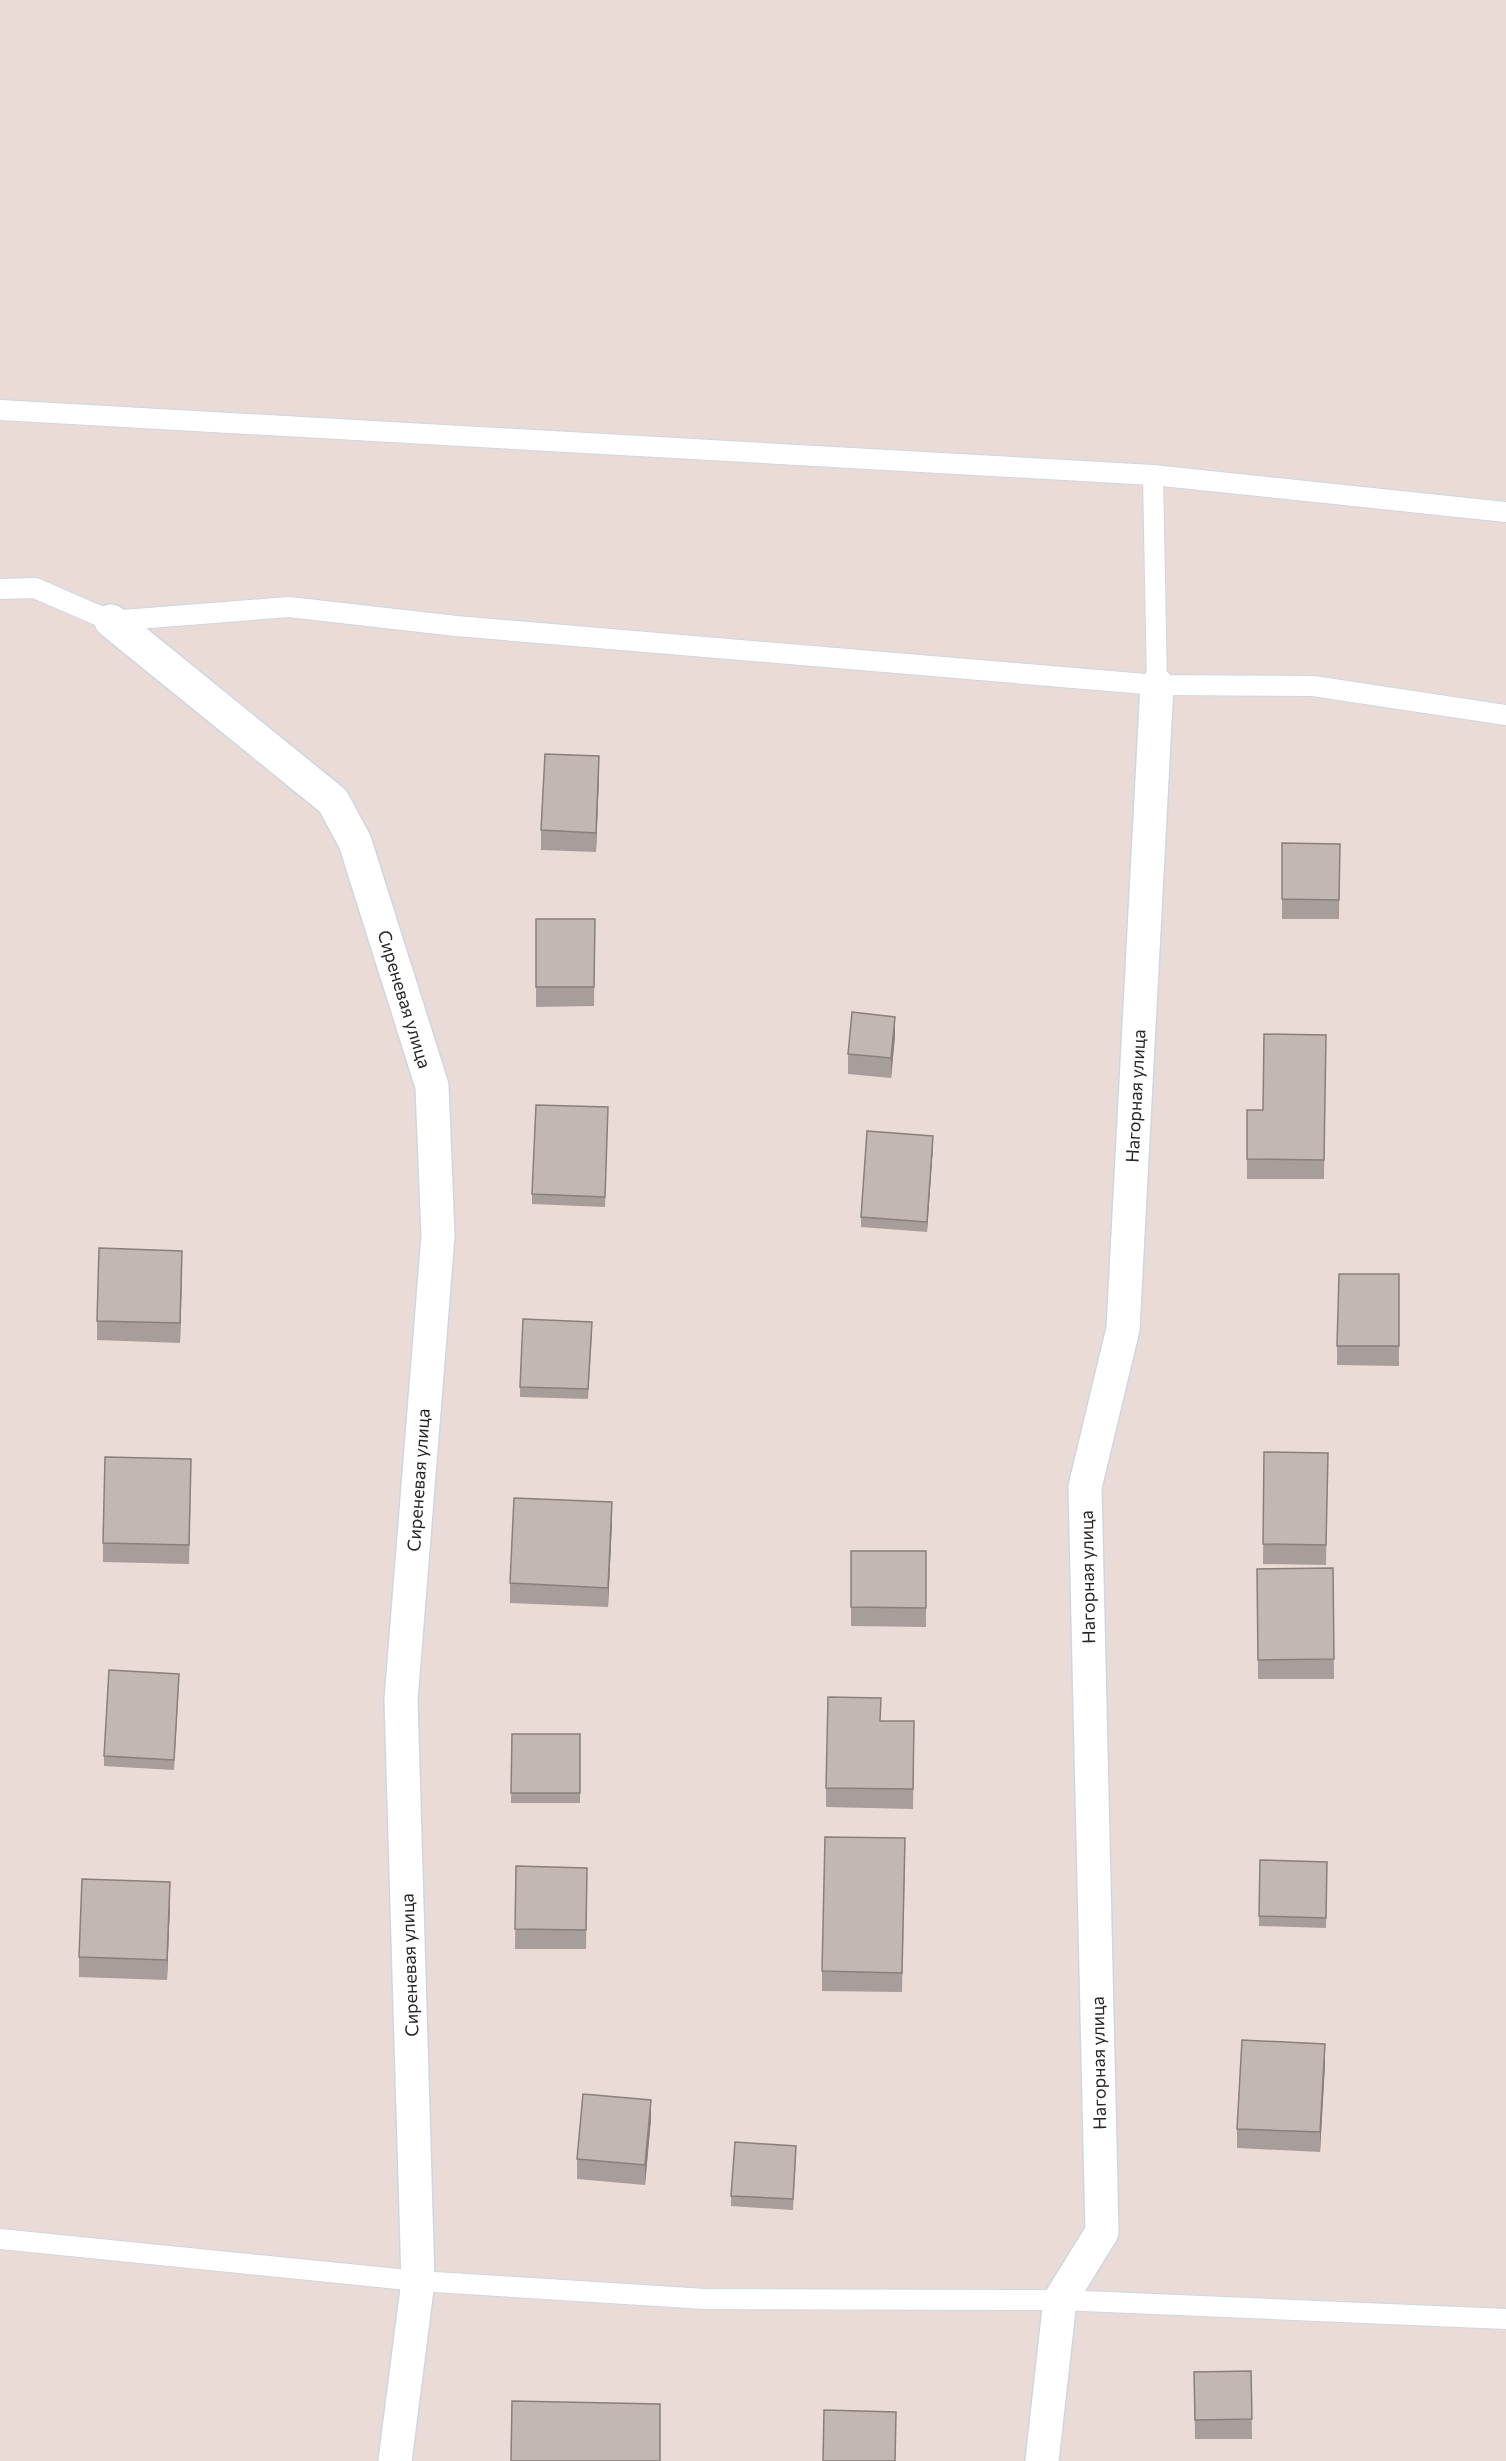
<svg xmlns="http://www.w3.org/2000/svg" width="1506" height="2461" font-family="Commissioner,sans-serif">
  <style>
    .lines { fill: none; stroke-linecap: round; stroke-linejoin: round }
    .lane-casing { stroke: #cbd8e2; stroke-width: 22 }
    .street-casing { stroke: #cbd8e2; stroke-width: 36 }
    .lane { stroke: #fff; stroke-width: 20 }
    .street { stroke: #fff; stroke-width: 33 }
    .wall { fill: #a79d9a }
    .shaded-wall { fill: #88807d }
    .building { fill: #c2b7b3; stroke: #88807d; stroke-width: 1.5 }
    .labels { text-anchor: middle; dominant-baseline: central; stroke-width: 6; stroke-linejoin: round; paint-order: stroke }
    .street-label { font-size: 18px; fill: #272727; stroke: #fff }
  </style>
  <rect width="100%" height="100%" fill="#ebdbd6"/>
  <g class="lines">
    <g class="lane-casing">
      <g id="lane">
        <polyline points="0,410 1153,475 1506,512"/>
        <polyline points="1153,475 1157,685"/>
        <polyline points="0,589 35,588 111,621 289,607 456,626 1157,685 1313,686 1506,715"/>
        <polyline points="0,2239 418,2281 705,2299 1060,2300 1506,2319"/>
      </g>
    </g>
    <g class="street-casing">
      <g id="street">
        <polyline points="111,621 333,801 355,842 432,1086 438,1236 401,1700 418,2281 395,2461"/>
        <polyline points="1042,2461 1060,2300 1102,2232 1085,1487 1123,1329 1157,685"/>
      </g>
    </g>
    <use href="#lane" class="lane"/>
    <use href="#street" class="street"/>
  </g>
  <g class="wall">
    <polygon points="599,775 596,852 541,850 541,830"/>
    <polygon points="1282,843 1340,844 1339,919 1282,919"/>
    <polygon points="536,919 595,919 594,1006 536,1007"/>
    <polygon points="1326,1035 1324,1179 1247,1179 1247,1110 1263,1110"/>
    <polygon points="895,1036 891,1078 848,1074 848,1054"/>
    <polygon points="608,1107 605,1207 532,1204 532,1194"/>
    <polygon points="933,1146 927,1232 861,1227 861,1217"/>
    <polygon points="182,1270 180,1343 97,1340 97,1321"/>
    <polygon points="1399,1274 1399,1366 1337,1365 1337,1346"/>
    <polygon points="592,1332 588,1399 520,1397 520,1387"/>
    <polygon points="1264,1452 1328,1453 1326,1565 1263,1564"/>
    <polygon points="191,1479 189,1564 103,1562 103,1543"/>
    <polygon points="612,1522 608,1607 510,1603 510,1583"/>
    <polygon points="851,1551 926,1551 926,1627 851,1626"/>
    <polygon points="1333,1568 1334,1679 1258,1679 1257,1569"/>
    <polygon points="179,1684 174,1770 104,1766 104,1756"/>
    <polygon points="881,1721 914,1741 913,1809 826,1807 826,1788"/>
    <polygon points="512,1734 580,1734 580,1803 511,1803"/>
    <polygon points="905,1858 902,1992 822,1991 822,1971"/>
    <polygon points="1260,1860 1327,1862 1326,1928 1259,1926"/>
    <polygon points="516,1866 587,1887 586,1949 515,1949"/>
    <polygon points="170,1902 167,1980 79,1977 79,1957"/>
    <polygon points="1325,2064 1320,2152 1237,2148 1237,2129"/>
    <polygon points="651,2119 645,2185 577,2179 577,2159"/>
    <polygon points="796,2156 793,2210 731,2206 731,2196"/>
    <polygon points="1251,2371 1252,2439 1195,2439 1194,2372"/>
  </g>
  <g class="shaded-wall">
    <polygon points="599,756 599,775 596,852 596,833"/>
    <polygon points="895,1017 895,1036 891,1078 891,1058"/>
    <polygon points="933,1136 933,1146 927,1232 927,1222"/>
    <polygon points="182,1251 182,1270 180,1343 180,1323"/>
    <polygon points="612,1502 612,1522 608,1607 608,1588"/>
    <polygon points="170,1882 170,1902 167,1980 167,1960"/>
    <polygon points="1325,2044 1325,2064 1320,2152 1320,2132"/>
    <polygon points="651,2100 651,2119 645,2185 645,2165"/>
  </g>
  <g class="building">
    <polygon points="545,754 599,756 596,833 541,830"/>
    <polygon points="1282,843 1340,844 1339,900 1282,899"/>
    <polygon points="536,919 595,919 594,987 536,987"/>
    <polygon points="852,1012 895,1017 891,1058 848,1054"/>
    <polygon points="1264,1034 1326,1035 1324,1160 1247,1159 1247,1110 1263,1110"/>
    <polygon points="536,1105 608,1107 605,1197 532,1194"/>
    <polygon points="867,1131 933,1136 927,1222 861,1217"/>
    <polygon points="99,1248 182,1251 180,1323 97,1321"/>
    <polygon points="1339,1274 1399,1274 1399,1346 1337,1346"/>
    <polygon points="523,1319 592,1322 588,1389 520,1387"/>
    <polygon points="1264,1452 1328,1453 1326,1545 1263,1544"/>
    <polygon points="105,1457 191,1459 189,1545 103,1543"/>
    <polygon points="514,1498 612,1502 608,1588 510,1583"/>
    <polygon points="851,1551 926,1551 926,1608 851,1607"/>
    <polygon points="1333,1568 1334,1659 1258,1660 1257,1569"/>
    <polygon points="109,1670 179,1674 174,1760 104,1756"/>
    <polygon points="828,1697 881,1698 880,1721 914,1721 913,1789 826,1788"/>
    <polygon points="512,1734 580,1734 580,1793 511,1793"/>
    <polygon points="825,1837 905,1838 902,1973 822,1971"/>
    <polygon points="1260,1860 1327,1862 1326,1918 1259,1916"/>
    <polygon points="516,1866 587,1868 586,1930 515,1929"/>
    <polygon points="82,1879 170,1882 167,1960 79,1957"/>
    <polygon points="1242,2040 1325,2044 1320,2132 1237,2129"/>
    <polygon points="583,2094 651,2100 645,2165 577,2159"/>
    <polygon points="735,2142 796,2146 793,2199 731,2196"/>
    <polygon points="1251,2371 1252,2419 1195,2420 1194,2372"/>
    <polygon points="512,2401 660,2404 660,2461 511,2461"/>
    <polygon points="824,2410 896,2412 895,2461 823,2461"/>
  </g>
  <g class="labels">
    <g class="street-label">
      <text transform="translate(405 999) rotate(73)">Сиреневая улица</text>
      <text transform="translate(1135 1096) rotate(-87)">Нагорная улица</text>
      <text transform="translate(418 1480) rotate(-86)">Сиреневая улица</text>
      <text transform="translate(1087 1577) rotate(-91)">Нагорная улица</text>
      <text transform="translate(409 1965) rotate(-92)">Сиреневая улица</text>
      <text transform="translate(1098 2063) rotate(-91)">Нагорная улица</text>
    </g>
  </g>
</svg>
